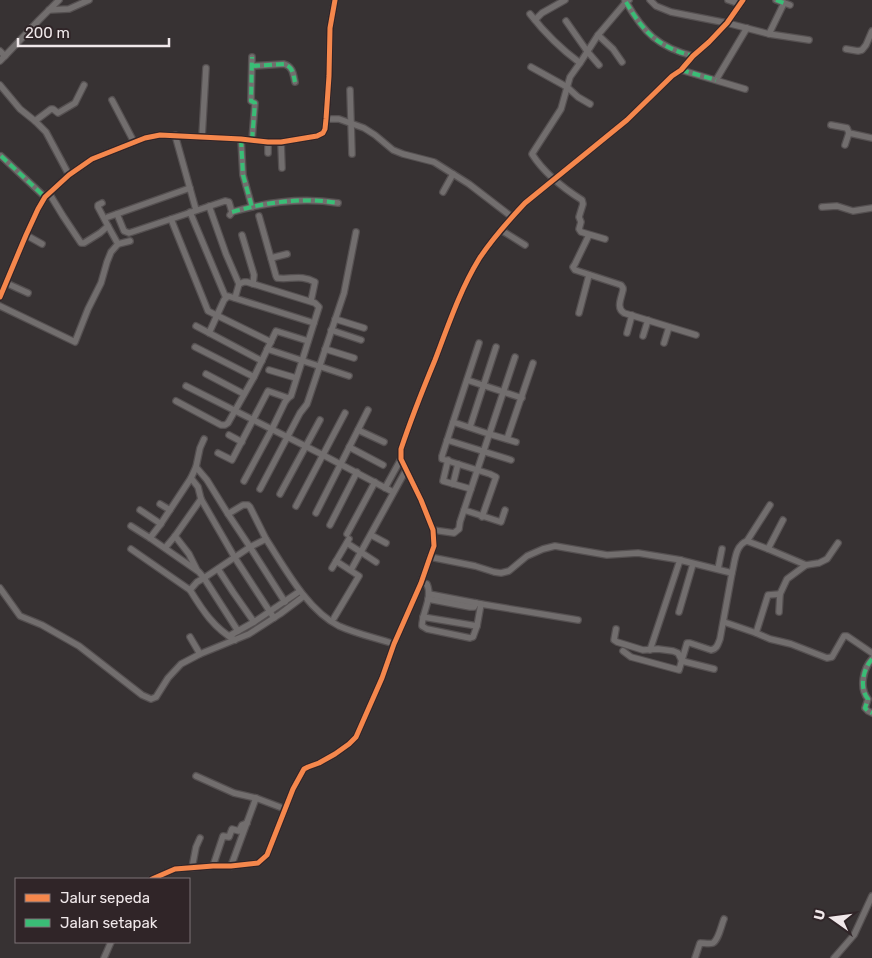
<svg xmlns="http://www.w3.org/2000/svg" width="872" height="958" font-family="Rubik,sans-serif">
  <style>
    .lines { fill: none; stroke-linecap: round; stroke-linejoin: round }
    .minor-casing { stroke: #555051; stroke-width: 8 }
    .minor { stroke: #726e6e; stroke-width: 5.5 }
    .quiet { stroke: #3abd76; stroke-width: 4; stroke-dasharray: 8 4; stroke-linecap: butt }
    .cycleway-casing { stroke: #302528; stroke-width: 8 }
    .cycleway { stroke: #f5874c; stroke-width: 5 }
  </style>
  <rect width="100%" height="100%" fill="#373233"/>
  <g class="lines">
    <g class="minor-casing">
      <g id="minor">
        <path d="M629,0L626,2C644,33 658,47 693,56"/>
        <polyline points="650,0 656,6 671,12 727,23 769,34 809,40"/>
        <polyline points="728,0 740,4"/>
        <polyline points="776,0 790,5"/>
        <polyline points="49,10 69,9 89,0"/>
        <path d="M530,14C544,32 561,49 580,63L570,77L561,109L532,154C544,173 563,188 582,200L583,204L579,217L581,222L579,229L581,232L605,239"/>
        <polyline points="535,20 542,13 565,0"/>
        <polyline points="566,21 587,51 599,65"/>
        <polyline points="769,34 784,3"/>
        <polyline points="598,35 613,49 622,62"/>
        <polyline points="846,49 858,51 862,50 866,45 872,31"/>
        <polyline points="0,51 5,56 0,61"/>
        <polyline points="5,56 39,20 59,0"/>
        <polyline points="580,63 598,35 626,2 625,1"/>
        <path d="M252,66L284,64C293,67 293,73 295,82"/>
        <polyline points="531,67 567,87 578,97 590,104"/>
        <polyline points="681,70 745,89"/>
        <polyline points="716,80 747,28"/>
        <polyline points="0,85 20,109 35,121 46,132 69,175"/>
        <polyline points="350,90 352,154"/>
        <polyline points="112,100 134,142"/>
        <polyline points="326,119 339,119 364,128 375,135 393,150 403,154 434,162 469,184 512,217"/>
        <polyline points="35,121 51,109 53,109 58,113 75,103 84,85"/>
        <polyline points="831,125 847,128 849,133 872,138"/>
        <polyline points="175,135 196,210"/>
        <polyline points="202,137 206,68"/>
        <polyline points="241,139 243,175 252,207"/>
        <polyline points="252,140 255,103 251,101 252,57"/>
        <polyline points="281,142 282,168"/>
        <polyline points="845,145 849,133"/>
        <polyline points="268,153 268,142"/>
        <polyline points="1,156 45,197"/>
        <polyline points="443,192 453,174"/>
        <polyline points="49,193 63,216 81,243 84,243 100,233 108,226 98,207 98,205 102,203"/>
        <polyline points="209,206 226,254 239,284"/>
        <polyline points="822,207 837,206 853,211 872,208"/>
        <polyline points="190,212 226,298"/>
        <path d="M232,212C267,202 302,197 338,203"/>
        <polyline points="117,214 124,231 129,233 225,201 229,202 232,212 230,215"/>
        <path d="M259,216L276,276L277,278C291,280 301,274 315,282L311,301"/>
        <polyline points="108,217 190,188"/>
        <polyline points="171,219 208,311 271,342"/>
        <polyline points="108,226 118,244"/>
        <polyline points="501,230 525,245"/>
        <polyline points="26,235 42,244"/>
        <polyline points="242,235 254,275 253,284"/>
        <path d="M589,235L575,264L573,267L575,270L621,285L623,288V290C621,299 616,308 624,313L696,335"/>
        <polyline points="271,258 287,254"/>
        <polyline points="6,283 28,293"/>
        <polyline points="0,297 26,235 38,209 45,197 69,175 92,159 145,138 160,135 241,139 268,142 281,142 317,136 323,133 325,129 326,119 329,76 330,28 335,0"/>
        <polyline points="0,306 75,342 88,309 101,283 107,262 111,252 118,244 130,241"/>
        <polyline points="579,313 589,275"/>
        <polyline points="335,319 364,328"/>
        <polyline points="196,326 262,361"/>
        <polyline points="331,330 361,340"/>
        <polyline points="209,333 224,300 228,296 314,323"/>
        <polyline points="627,333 632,315"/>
        <polyline points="643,336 648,320"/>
        <polyline points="664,343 669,327"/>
        <polyline points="195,347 254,377"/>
        <polyline points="267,349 349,376"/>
        <polyline points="325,349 354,358"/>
        <polyline points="269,370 296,378"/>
        <polyline points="206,374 244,394"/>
        <polyline points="467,380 522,398"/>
        <polyline points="186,386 323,455 393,492"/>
        <polyline points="176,401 221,425 225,425 228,423 254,377 276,331 308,341"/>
        <polyline points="453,422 479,343"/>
        <polyline points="470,427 496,347"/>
        <polyline points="358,430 384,442"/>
        <polyline points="229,435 242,442"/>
        <polyline points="507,439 533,363"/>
        <polyline points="447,440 511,460"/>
        <polyline points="349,447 383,465"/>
        <polyline points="218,453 232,460 268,391 288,398 291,396 319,307 315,303 247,282 244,282 239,284 235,298"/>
        <polyline points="448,460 443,481 471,489"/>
        <polyline points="196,467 207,480 228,514 250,547 285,602"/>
        <polyline points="191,478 198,487 201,499 235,558 274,618"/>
        <polyline points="244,481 272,429 285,402 288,398"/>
        <polyline points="453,484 458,464"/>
        <polyline points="385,488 401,459"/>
        <polyline points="260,489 300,413 307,404 344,293 356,232"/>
        <polyline points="280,494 320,420"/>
        <polyline points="160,504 170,510"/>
        <polyline points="296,506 345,413"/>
        <polyline points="140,510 161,524"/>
        <polyline points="464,510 501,522 505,510"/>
        <polyline points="316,513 368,410"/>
        <polyline points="228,514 243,505 248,505 250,507 266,539"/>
        <polyline points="482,517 496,477 490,474 442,459 442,456 453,422 489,434 516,442"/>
        <polyline points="330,525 357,472"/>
        <polyline points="131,526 150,538 199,572 204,578 238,631"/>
        <polyline points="433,530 454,533 459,529 460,522 515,357"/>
        <polyline points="347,534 375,482"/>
        <polyline points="371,535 386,543"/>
        <polyline points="175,536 189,554 197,570"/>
        <polyline points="150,538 160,525 191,478 196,467 200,448 204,439"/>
        <polyline points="747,541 770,505"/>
        <polyline points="347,543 376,562"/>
        <polyline points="165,548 175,536 201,499"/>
        <polyline points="131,549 190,590"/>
        <polyline points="768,549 806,565"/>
        <polyline points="430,557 475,566 494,572 501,573 509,571 527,556 543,549 555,546 607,555 638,553 681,560"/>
        <polyline points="332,568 349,539"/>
        <polyline points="218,569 233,592 254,622"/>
        <polyline points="718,569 722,549"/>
        <polyline points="351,570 406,470"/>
        <path d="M421,583L427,584C433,598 422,612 422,626L427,629L470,638L473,637L477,626"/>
        <polyline points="0,588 20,616 42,625 79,646 142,695 151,699 156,697 168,678 181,664 200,654 249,634 280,614 304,596"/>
        <polyline points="429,594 481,604 578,620"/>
        <polyline points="428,599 470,607 474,607 476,603"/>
        <polyline points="679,612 693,564"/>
        <polyline points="779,612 780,594 787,579 806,565 819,563 827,559 838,543"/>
        <polyline points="423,617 477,626 481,604"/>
        <polyline points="334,618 359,576 336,561"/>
        <polyline points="724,622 756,633 770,639 791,644 827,658 832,657 844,636 847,636 872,653"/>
        <polyline points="616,629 614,640 617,642 643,650 658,649 673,651 678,653 682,661 714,669"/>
        <polyline points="756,633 768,595 780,594"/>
        <polyline points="229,636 254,622 300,591"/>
        <polyline points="190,637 200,654"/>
        <path d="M235,640C214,628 203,611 190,590L197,582L204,578L250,547L266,539C285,568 307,610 339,626C357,634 376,638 394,644"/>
        <path d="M650,650L680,560L732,573C735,562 735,545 747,541L768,549L783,520"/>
        <path d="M623,651L631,657L679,670L687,643H690L711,650C717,649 718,644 720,639L732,573"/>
        <path d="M872,659C863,669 859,688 868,699L865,708L868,711L872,713"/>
        <polyline points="196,776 234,793 256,798"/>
        <polyline points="213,866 223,836 229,837 232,829 239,831 242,825 247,823"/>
        <polyline points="231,866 256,798 285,809"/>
        <polyline points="192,868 196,847 200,838"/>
        <path d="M152,879L175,869L213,866H231L258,863L267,855L293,789L304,769L308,767L319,763L335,754L349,744L356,737L382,678L394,644L421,583L430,557L434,546L433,530L421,500L401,459V449C411,419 423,389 435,360C448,326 460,290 479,259C492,239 509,220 525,203L627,120L672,76L681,70L693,56L709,42L727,23L743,0"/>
        <polyline points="104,958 111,942"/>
        <path d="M695,958L700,943C704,943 710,944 713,943C719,939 721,926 724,919"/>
        <polyline points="834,958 854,935 872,896"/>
      </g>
    </g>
    <use href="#minor" class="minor"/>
    <g class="quiet">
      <polyline points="776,0 784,3"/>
      <path d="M626,2C644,33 658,47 693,56"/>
      <path d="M252,66L284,64C293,67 293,73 295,82"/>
      <polyline points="681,70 716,80"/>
      <polyline points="241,139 243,175 252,207"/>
      <polyline points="252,140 255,103 251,101 252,57"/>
      <polyline points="1,156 45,197"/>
      <path d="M232,212C267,202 302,197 338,203"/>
      <path d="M872,659C863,669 859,688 868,699L865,708L868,711L872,713"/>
    </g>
    <g class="cycleway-casing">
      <g id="cycleway">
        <polyline points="0,297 26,235 38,209 45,197 69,175 92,159 145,138 160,135 241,139 268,142 281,142 317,136 323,133 325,129 326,119 329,76 330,28 335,0"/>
        <path d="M152,879L175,869L213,866H231L258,863L267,855L293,789L304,769L308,767L319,763L335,754L349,744L356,737L382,678L394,644L421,583L430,557L434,546L433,530L421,500L401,459V449C411,419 423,389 435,360C448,326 460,290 479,259C492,239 509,220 525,203L627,120L672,76L681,70L693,56L709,42L727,23L743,0"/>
      </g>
    </g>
    <use href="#cycleway" class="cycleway"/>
  </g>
  <rect x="15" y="878" width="175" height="65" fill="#302528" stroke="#7d7376"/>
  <rect x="25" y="894" width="25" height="8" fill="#f5874c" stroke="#7d7376"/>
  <text x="60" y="903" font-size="15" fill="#f0e8ea">Jalur sepeda</text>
  <rect x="25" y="919" width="25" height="8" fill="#3abd76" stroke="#7d7376"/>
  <text x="60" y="928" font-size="15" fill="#f0e8ea">Jalan setapak</text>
  <g transform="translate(832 918) rotate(284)" stroke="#302528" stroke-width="4" paint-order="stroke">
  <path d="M0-4L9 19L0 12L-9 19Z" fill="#f0e8ea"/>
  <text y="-8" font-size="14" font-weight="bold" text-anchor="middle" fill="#f0e8ea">U</text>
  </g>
  <path d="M18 38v8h151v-8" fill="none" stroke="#f0e8ea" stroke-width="2.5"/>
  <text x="25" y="38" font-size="15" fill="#f0e8ea" stroke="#302528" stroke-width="4" paint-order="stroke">200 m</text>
</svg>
